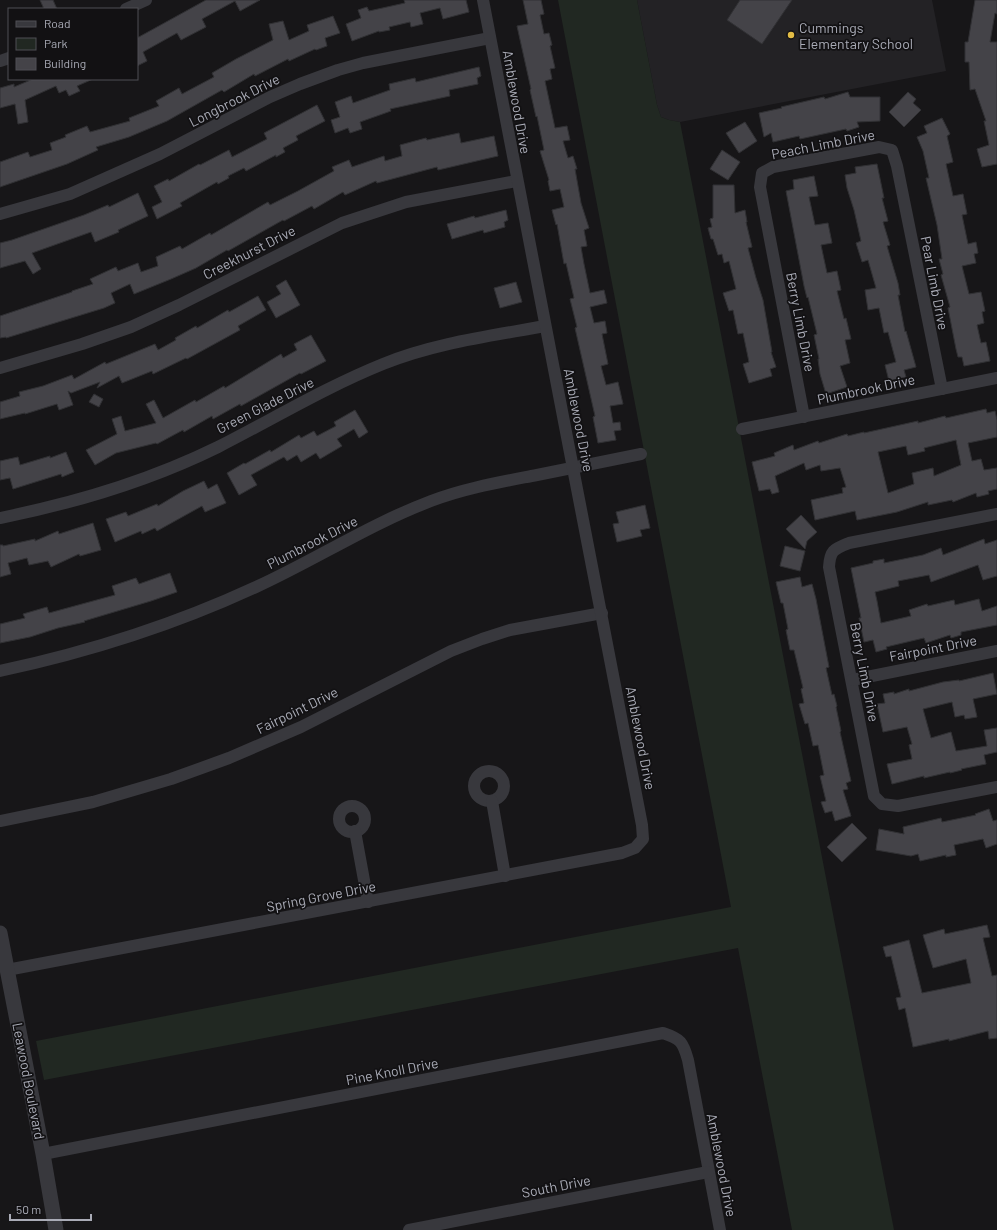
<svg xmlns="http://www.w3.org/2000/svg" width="997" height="1230" font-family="Barlow,sans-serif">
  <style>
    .built { fill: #232225 }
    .green { fill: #212822 }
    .building { fill: #444348; stroke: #313134; fill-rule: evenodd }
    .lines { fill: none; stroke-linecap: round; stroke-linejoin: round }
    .minor { stroke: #38383d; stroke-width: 12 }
    .tertiary { stroke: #38383d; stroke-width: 15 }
    .poi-dot { fill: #e2bc45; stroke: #121113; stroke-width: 1.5 }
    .labels { text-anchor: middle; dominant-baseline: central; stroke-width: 3.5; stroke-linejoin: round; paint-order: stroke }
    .poi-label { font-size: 14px; fill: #aaacb7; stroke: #121113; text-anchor: start }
    .street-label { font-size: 14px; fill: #aaacb7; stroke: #121113 }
  </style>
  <rect width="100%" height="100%" fill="#171618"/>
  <polygon class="built" points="637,0 932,0 946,71 680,122 669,120 661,117 657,105"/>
  <polygon class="green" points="558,0 637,0 657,105 661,117 669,120 680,122 894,1230 792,1230 738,948 44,1080 36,1041 731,907"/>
  <g class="building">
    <polygon points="40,0 53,0 57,9 44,9"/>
    <polygon points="206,0 260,0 240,11 235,1 202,19 206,27 181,40 177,33 143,52 147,61 137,66 137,38"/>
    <polygon points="404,0 466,0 469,12 443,19 440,8 420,13 423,24 411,27 410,22 389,27 390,30 379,32 379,31 352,41 346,24 361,18 358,10 367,7 369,11 405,3"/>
    <polygon points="523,0 541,0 544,14 540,15 544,34 549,33 552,45 550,46 555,68 550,69 552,79 545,81 555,128 567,126 570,140 563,141 568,158 573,156 577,169 575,169 581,203 589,228 584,230 587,246 581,247 584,264 590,293 604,290 607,303 590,307 594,323 605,321 607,333 602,334 608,364 601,366 606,385 618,382 623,404 610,406 613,423 620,422 621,430 614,431 616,440 598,443 593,417 595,416 575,328 577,327 570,299 574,298 566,263 564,264 557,224 556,225 552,210 564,207 560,189 550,191 548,181 549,180 540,151 544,150 537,116 536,117 530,90 531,89 517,26 528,24"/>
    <polygon points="740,0 792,0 762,44 727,20"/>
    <polygon points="975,0 997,0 997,14 995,13 990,42 997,42 997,164 982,167 977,149 989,145 984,121 986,121 975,89 970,90 969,62 965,62 965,42 968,42"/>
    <polygon points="333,16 340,33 325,38 327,46 316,50 315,49 289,61 288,59 255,76 254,74 224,92 222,90 167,121 129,137 96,147 98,150 67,164 0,187 0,162 28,152 30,157 52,150 50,143 66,137 65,135 87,126 90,132 130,121 129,118 159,106 156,101 179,88 182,94 214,77 212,73 236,59 273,40 269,24 283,21 289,40 309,31 307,25"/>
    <polygon points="479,67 481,76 477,78 478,84 449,90 450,96 390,109 391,111 360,122 362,129 350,133 348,128 335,133 331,120 340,117 335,102 351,96 353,103 390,90 389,84 415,78 416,82"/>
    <polygon points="33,79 93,79 77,86 80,91 69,96 66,90 59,93 56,86 25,100 28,122 18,124 15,104 0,108 0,88 14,84 14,87"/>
    <polygon points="848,92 850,97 880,97 880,121 857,122 859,127 847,131 846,129 800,139 799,136 773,142 771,133 764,137 759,113 782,108 781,107 824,97 825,99"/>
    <polygon points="908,92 916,99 913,103 921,110 904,127 889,112"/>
    <polygon points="317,105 325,121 296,136 298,140 283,148 285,152 276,157 276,155 246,171 244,168 228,176 229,178 218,184 217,182 180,203 182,206 157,219 152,207 162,202 154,186 168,179 169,181 199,164 200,165 229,150 232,157 267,139 264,133"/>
    <polygon points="942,118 950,134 947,136 953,162 946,164 953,196 963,194 967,214 962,215 968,244 976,242 978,253 974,254 976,263 962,266 969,294 981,292 985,311 982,312 984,323 977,325 981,343 986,342 990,361 964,366 962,357 958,357 956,349 948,308 950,307 941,275 943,274 939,259 942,259 937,225 926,178 929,178 923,151 917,137 927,133 924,126"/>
    <polygon points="745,122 757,141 739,153 726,133"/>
    <polygon points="459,133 461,143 494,136 498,156 438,170 437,167 377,183 376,181 345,195 343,192 314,209 312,206 284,221 283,220 228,251 227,250 196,268 171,279 134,294 130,284 111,293 115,303 104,308 6,338 6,337 0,338 0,316 72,292 72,291 93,284 90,279 116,267 118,271 138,263 141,272 158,266 156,257 180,246 182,249 210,233 211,235 268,202 270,205 298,191 334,171 332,167 349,160 352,167 384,156 385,161 402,156 400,145 426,138 427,140"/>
    <polygon points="722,150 740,162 728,180 710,169"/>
    <polygon points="877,164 884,198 882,198 888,221 883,222 890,245 887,246 898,283 900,295 898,295 905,332 906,331 916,367 904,370 906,377 889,381 885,365 896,362 888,332 884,333 879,308 868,310 865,290 876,288 868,260 862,262 856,243 861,241 854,210 847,188 845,175 856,173 855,167"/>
    <polygon points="814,176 818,196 809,197 815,225 828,223 832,243 821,245 827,273 837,271 841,290 837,291 844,319 846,318 851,339 845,340 850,363 840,366 847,387 826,394 820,374 818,359 819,359 814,335 817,334 808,297 807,298 804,286 786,191 794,189 793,180"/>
    <polygon points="713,185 734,185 735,213 745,210 747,222 746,222 752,247 748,248 756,278 763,300 772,352 771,352 776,367 770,369 772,376 749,383 743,364 749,362 743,333 738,334 733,310 729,311 723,293 736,289 729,261 724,263 722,254 718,255 713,239 711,239 708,228 712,227 710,219 713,218"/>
    <polygon points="138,193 148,216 118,230 119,232 95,242 91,232 32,253 41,269 33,274 25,261 0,268 0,243 12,240 84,215 108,205 109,207"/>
    <polygon points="506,210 508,220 504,222 505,227 484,233 483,230 452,239 447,224 474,216 475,218"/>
    <polygon points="286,280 300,305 276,318 267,302 281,294 276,286"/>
    <polygon points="516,282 522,302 500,308 494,288"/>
    <polygon points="258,296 266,310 238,326 240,330 187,359 186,358 153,374 152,371 122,383 119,376 97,388 100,382 71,393 68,391 73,405 59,410 57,404 25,414 25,413 0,419 0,402 20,396 19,392 43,386 72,375 74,379 105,362 106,364 155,344 158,350 176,340 175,338 196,326 197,328 228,310 229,312"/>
    <polygon points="311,335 326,361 301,374 300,373 241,406 240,404 213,419 212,416 184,432 183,430 157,444 156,443 116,453 95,465 86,450 117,434 112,419 121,416 125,431 156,423 146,404 154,400 163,418 195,400 196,402 224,386 225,388 281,354 283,358 297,350 294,344"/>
    <polygon points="94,394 103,399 99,407 89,402"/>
    <path d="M986,409L987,413L995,411L997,420V437L968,443L972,461L981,459L984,470L997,468V489L988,491L989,494L977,497L976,493L953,502L952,500L928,505V502L897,512L857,520L855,511L815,520L811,500L843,493L842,488L846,487L840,468L821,471L820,465L806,470L804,463L775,476L779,492L772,494L770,489L759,491L752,462L775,456L774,453L793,445L794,450L818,441L819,443L847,434L848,436L864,432V433L918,421V423L945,416L946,418ZM956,440L961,465L934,476L933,468L912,473L914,484L888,493L878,452L906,446L908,455L925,451L924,448Z"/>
    <polygon points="355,410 368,432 359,438 354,429 337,439 342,446 320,459 316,453 301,462 297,455 287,461 284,457 251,475 257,485 239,495 227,473 244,463 245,464 270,450 271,452 299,435 301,438 314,431 317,436 336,426 334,422"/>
    <polygon points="66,452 74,472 62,477 61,474 13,489 10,478 0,480 0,461 18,457 20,465 50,456 50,458"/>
    <polygon points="204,481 208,489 217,484 226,503 205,512 202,506 157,531 155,528 142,534 141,531 115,542 106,519 126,512 128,516 157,504 158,506 183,491"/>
    <polygon points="645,505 650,528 640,530 642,536 617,542 613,524 619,523 616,512"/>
    <polygon points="801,515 817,532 807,541 805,549 786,529"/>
    <polygon points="93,523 101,550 80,556 79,554 51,567 48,561 29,565 27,558 8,563 11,574 0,577 0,545 3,545 3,546 35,539 35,541 58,531 59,534"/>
    <polygon points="984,539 985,544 997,540 997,576 983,580 978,565 931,582 929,575 898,581 899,586 875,592 877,601 881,623 911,616 909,610 927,604 928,606 954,600 955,605 979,599 982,611 997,606 997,625 961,632 961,635 951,638 950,635 926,643 924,638 886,647 887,649 876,652 873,640 864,642 859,618 861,618 851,568 873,563 873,561 884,559 884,563 923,555 941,548 943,555"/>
    <polygon points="785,546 805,551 800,571 780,566"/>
    <polygon points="170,573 177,592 151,601 84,621 85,622 58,628 30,637 0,643 0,624 25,618 23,614 47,607 49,613 115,595 112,586 136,578 139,584"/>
    <polygon points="800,577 802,587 812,584 816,599 829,667 826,668 832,695 834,694 837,706 836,707 841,731 840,732 851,781 846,783 848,789 843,790 851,816 835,821 832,811 825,813 821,802 826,801 820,776 824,775 818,745 813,746 808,723 805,724 799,704 804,703 801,689 803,688 794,650 790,650 786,630 788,629 783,603 781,603 776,582"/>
    <polygon points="993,673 997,694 973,699 977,717 965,719 964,715 955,717 952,702 923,709 931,738 951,732 956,751 987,746 984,730 997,728 997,752 984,755 986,764 961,769 962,770 950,773 950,772 924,778 924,776 892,784 887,764 912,759 909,745 912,744 907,727 883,732 877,704 885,703 883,694 894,692 894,694 909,689 909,691 943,682 959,680 959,681"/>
    <polygon points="989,809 993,821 997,820 997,844 986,848 983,839 954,845 956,855 946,857 946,855 920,861 918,854 911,856 876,850 879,829 904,834 903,827 941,818 942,822 976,815 975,814"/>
    <polygon points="852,823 867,838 842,862 827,847"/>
    <polygon points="987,925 990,937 983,938 992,976 997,975 997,1038 989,1039 988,1031 949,1041 949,1039 913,1047 905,1008 899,1010 896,998 901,997 891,956 886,957 883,947 909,940 922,993 971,983 966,959 933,968 923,935 944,929 945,934"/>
  </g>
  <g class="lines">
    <g class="minor">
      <polyline points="126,9 146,0"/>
      <polyline points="0,61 9,58"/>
      <polyline points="0,214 70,194 160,154 270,97 300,84 338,70 363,63 490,38"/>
      <polyline points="0,368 82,344 131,327 179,305 342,223 406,202 516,181"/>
      <polyline points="804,417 760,187 762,173 773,167 879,147 892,150 897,166 942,389"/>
      <polyline points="742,429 997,378"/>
      <path d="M997,514L849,543C834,549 830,550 829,567L874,796L882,804L898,806L997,787"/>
      <path d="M0,518C75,503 149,481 218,447C273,419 326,387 383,364C435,343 491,336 545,326"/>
      <path d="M0,671C89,652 174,625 256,587C315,560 370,524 431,501C465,488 501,482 537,475C572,468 606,461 641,454"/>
      <polyline points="852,680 997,651"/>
      <circle cx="489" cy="786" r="15"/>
      <polyline points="492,801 505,876"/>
      <circle cx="352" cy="819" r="13"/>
      <polyline points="0,821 93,802 171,779 229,758 301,727 451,651 482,639 510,630 602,613"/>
      <polyline points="355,831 368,902"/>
      <path d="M7,970L622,853L635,848L643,839L642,825C590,550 534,275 483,0"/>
      <path d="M43,1154L663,1033C681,1039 683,1042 688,1060L720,1230"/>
      <polyline points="409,1230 708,1172"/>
    </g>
    <polyline class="tertiary" points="0,933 43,1154 56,1230"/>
  </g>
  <circle class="poi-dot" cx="791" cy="35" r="4"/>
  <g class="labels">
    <g class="poi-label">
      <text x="799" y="27">Cummings<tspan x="799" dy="16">Elementary School</tspan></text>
    </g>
    <g class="street-label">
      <text transform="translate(234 100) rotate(-27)">Longbrook Drive</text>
      <text transform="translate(517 102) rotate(80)">Amblewood Drive</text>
      <text transform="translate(823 144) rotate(-11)">Peach Limb Drive</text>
      <text transform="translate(249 252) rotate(-27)">Creekhurst Drive</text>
      <text transform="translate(935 283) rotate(79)">Pear Limb Drive</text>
      <text transform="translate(801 322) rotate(79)">Berry Limb Drive</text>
      <text transform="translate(866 389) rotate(-12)">Plumbrook Drive</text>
      <text transform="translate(265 405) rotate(-27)">Green Glade Drive</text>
      <text transform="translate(579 420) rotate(79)">Amblewood Drive</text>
      <text transform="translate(312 542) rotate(-27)">Plumbrook Drive</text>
      <text transform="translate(933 648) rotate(-11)">Fairpoint Drive</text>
      <text transform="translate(865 672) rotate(79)">Berry Limb Drive</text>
      <text transform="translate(297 710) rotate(-26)">Fairpoint Drive</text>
      <text transform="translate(641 738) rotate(79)">Amblewood Drive</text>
      <text transform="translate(321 896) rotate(-11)">Spring Grove Drive</text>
      <text transform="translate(392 1071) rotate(-11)">Pine Knoll Drive</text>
      <text transform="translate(29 1081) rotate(79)">Leawood Boulevard</text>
      <text transform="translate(722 1165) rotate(79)">Amblewood Drive</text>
      <text transform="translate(556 1186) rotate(-11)">South Drive</text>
    </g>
  </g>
  <rect x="8" y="8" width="130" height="72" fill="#121113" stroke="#4f4f55"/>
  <rect x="16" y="21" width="20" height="6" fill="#38383d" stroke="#4f4f55"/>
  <text x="44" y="28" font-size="12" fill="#aaacb7">Road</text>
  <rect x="16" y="38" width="20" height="12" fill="#212822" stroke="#4f4f55"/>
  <text x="44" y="48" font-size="12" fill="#aaacb7">Park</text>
  <rect x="16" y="58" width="20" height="12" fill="#444348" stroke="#4f4f55"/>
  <text x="44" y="68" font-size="12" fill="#aaacb7">Building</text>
  <path d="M10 1214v6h81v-6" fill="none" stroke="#aaacb7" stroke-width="2"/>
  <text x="16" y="1214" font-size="12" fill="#aaacb7" stroke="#121113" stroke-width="3" paint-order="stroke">50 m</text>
</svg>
